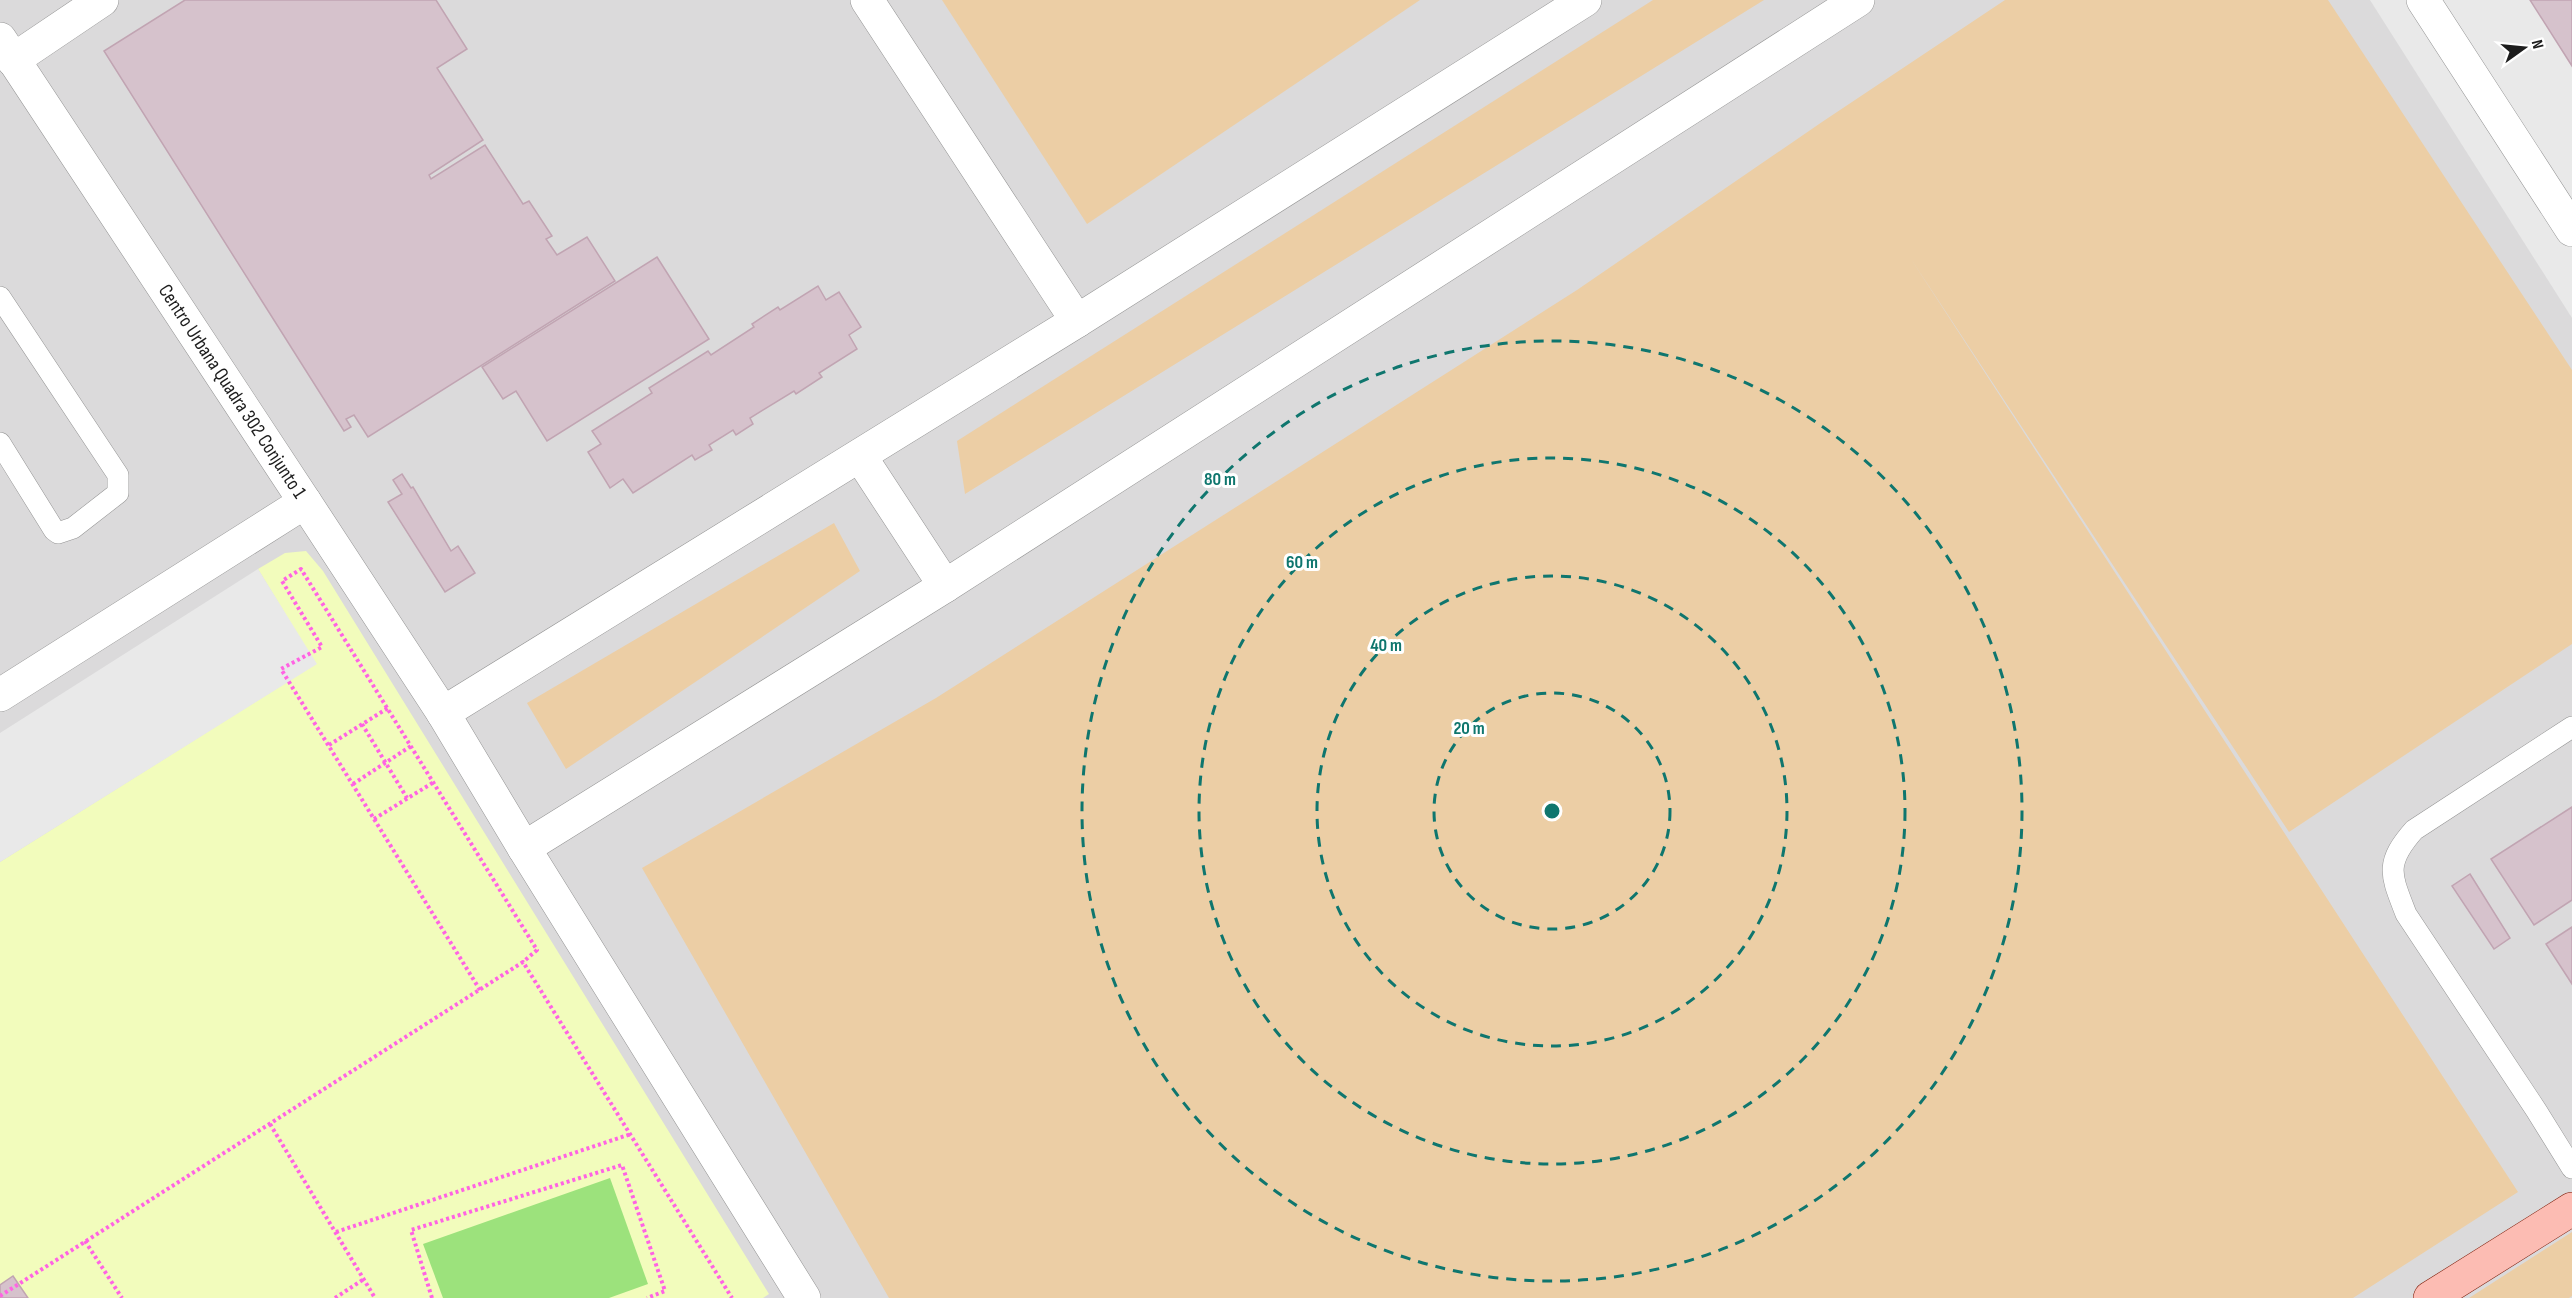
<svg xmlns="http://www.w3.org/2000/svg" width="2572" height="1298" font-family="'Sofia Sans Condensed',sans-serif">
  <style>
    .residential { fill: #dbdadb }
    .grass { fill: #eccea5 }
    .park { fill: #f2fcbc }
    .pitch { fill: #9ce27c }
    .parking { fill: #e9e9e9 }
    .building { fill: #d6c2cc; stroke: #c1a4b2; stroke-width: 1.5 }
    .lines { fill: none; stroke-linecap: round; stroke-linejoin: round }
    .lane-casing { stroke: #949494; stroke-width: 22 }
    .street-casing { stroke: #949494; stroke-width: 34 }
    .secondary-casing { stroke: #781600; stroke-width: 34 }
    .path { stroke: #ff63e3; stroke-width: 4; stroke-dasharray: 3 3; stroke-linecap: butt }
    .lane { stroke: #fff; stroke-width: 21 }
    .street { stroke: #fff; stroke-width: 33 }
    .secondary { stroke: #fcbcb3; stroke-width: 33 }
    .ring { fill: none; stroke: #0f766e; stroke-width: 3; stroke-dasharray: 10 8 }
    .labels { text-anchor: middle; dominant-baseline: central; stroke-width: 6; stroke-linejoin: round; paint-order: stroke }
    .street-label { font-size: 20px; fill: #1d1d1d; stroke: #fff }
    .centre { fill: #0f766e; stroke: #fff; stroke-width: 3 }
    .ring-label { font-size: 18px; text-anchor: middle; font-weight: bold; fill: #0f766e; stroke: #fff; stroke-width: 6; stroke-linejoin: round; paint-order: stroke }
  </style>
  <rect width="100%" height="100%" fill="#efe2e5"/>
  <rect class="residential" x="0" y="0" width="2572" height="1298"/>
  <g class="grass">
    <polygon points="942,0 1420,0 1087,224"/>
    <polygon points="1653,0 1764,0 965,494 957,441"/>
    <polygon points="2005,0 2328,0 2572,370 2572,644 2289,832 1909,256 2518,1192 2353,1298 889,1298 642,868 936,698 1577,290 1822,122"/>
    <polygon points="834,523 860,571 566,769 527,703"/>
    <polygon points="2572,1232 2572,1296 2569,1298 2469,1298"/>
  </g>
  <polygon class="park" points="306,551 323,571 769,1294 763,1298 0,1298 0,862 316,664 258,569 285,553"/>
  <polygon class="pitch" points="610,1178 648,1284 609,1298 443,1298 423,1244"/>
  <g class="parking">
    <polygon points="2370,0 2572,0 2572,318"/>
    <polygon points="258,569 317,664 0,862 0,733"/>
  </g>
  <g class="building">
    <polygon points="185,0 436,0 467,49 437,68 483,140 429,175 431,179 485,145 523,204 529,201 552,236 546,239 557,255 587,237 615,281 368,437 354,415 346,419 351,427 344,431 104,51"/>
    <polygon points="2530,0 2572,0 2572,66"/>
    <polygon points="657,257 709,339 547,441 516,391 503,399 482,367"/>
    <polygon points="818,286 826,300 839,292 861,327 849,335 857,349 819,373 822,377 796,394 794,391 750,418 753,424 736,435 733,430 709,445 712,450 695,460 692,455 633,493 623,479 610,488 588,452 601,444 592,431 652,393 649,388 708,351 711,355 754,327 752,324 778,307 780,310"/>
    <polygon points="402,474 411,488 413,487 451,551 458,546 475,573 445,592 388,502 402,494 393,480"/>
    <polygon points="2572,807 2572,900 2534,925 2491,859"/>
    <polygon points="2470,874 2510,938 2494,949 2452,886"/>
    <polygon points="2572,927 2572,984 2546,944"/>
    <polygon points="13,1276 28,1298 0,1298 0,1285"/>
  </g>
  <g class="lines">
    <g class="lane-casing">
      <g id="lane">
        <polyline points="0,297 118,475 118,493 73,528 58,533 54,530 0,443"/>
        <path d="M2572,727L2414,830C2384,864 2391,875 2406,914L2536,1110L2572,1168"/>
      </g>
    </g>
    <g class="street-casing">
      <g id="street">
        <polyline points="867,0 1077,321"/>
        <polyline points="2423,0 2572,230"/>
        <path id="s1" d="M0,39L305,502L0,695"/>
        <polyline points="13,60 102,0"/>
        <polyline points="860,456 945,586"/>
        <polyline points="305,502 443,713 524,848 804,1298"/>
        <polyline points="443,713 1077,321 1585,0"/>
        <polyline points="524,848 945,586 1858,0"/>
      </g>
    </g>
    <g class="secondary-casing">
      <polyline id="secondary" points="2430,1298 2572,1209"/>
    </g>
    <g class="path">
      <polyline points="362,724 407,798"/>
      <polyline points="329,745 388,708"/>
      <polyline points="353,784 411,746"/>
      <polyline points="374,819 434,782"/>
      <polyline points="480,990 281,669 322,647 282,581 301,569 537,950 523,962"/>
      <polyline points="270,1124 375,1298"/>
      <polyline points="336,1232 631,1134"/>
      <polyline points="85,1241 122,1298"/>
      <polyline points="0,1296 523,962 732,1298"/>
      <polyline points="335,1298 364,1279"/>
      <polyline points="432,1298 411,1230 622,1165 665,1291 647,1298"/>
    </g>
    <use href="#lane" class="lane"/>
    <use href="#street" class="street"/>
    <use href="#secondary" class="secondary"/>
  </g>
  <g class="ring">
    <circle cx="1552" cy="811" r="118"/>
    <circle cx="1552" cy="811" r="235"/>
    <circle cx="1552" cy="811" r="353"/>
    <circle cx="1552" cy="811" r="470"/>
  </g>
  <g class="labels">
    <g class="street-label">
      <text stroke="none"><textPath href="#s1" startOffset="422">Centro Urbana Quadra 302 Conjunto 1</textPath></text>
    </g>
  </g>
  <circle cx="1552" cy="811" r="9" class="centre"/>
  <g class="ring-label">
    <text x="1220" y="485">80 m</text>
    <text x="1302" y="568">60 m</text>
    <text x="1386" y="651">40 m</text>
    <text x="1469" y="734">20 m</text>
  </g>
  <g transform="translate(2524 48) rotate(75)" stroke="#ffffff" stroke-width="4.5" paint-order="stroke">
  <path d="M0-4.5L10 22L0 15L-10 22Z" fill="#1d1d1d"/>
  <text y="-9" font-size="16" font-weight="bold" text-anchor="middle" fill="#1d1d1d">N</text>
  </g>
</svg>
